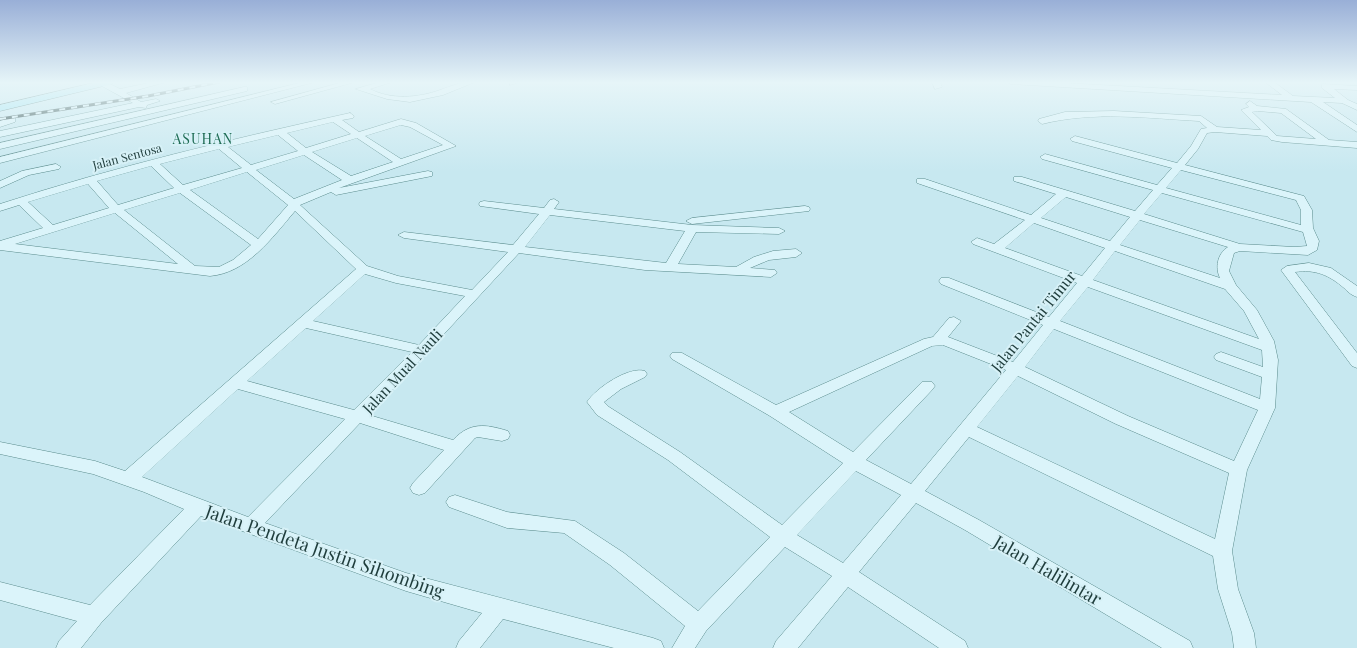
<svg xmlns="http://www.w3.org/2000/svg" width="1357" height="648" font-family="'Playfair Display',serif">
  <style>
    .lines { fill: none; stroke-linecap: round; stroke-linejoin: round }
    .minor-casing { stroke: #5b8c8d; stroke-width: 1 }
    .major-casing { stroke: #2f5b59; stroke-width: 1 }
    .minor { fill: #dbf4fa; fill-rule: evenodd }
    .major { fill: #9ee5f4; fill-rule: evenodd }
    .rail-casing { stroke: #1f3d3c; stroke-width: 3 }
    .rail { stroke: #d7f1f7; stroke-width: 2; stroke-dasharray: 6; stroke-linecap: butt }
    .labels { text-anchor: middle; dominant-baseline: central; stroke-width: 4; stroke-linejoin: round; paint-order: stroke }
    .far-street-label { font-size: 12px; fill: #1f3d3c; stroke: #d7f1f7 }
    .far-neighbourhood-label { font-size: 14px; letter-spacing: 1px; fill: #1d6b53; stroke: #d7f1f7 }
    .street-label { font-size: 15px; fill: #1f3d3c; stroke: #d7f1f7 }
    .near-street-label { font-size: 18px; fill: #1f3d3c; stroke: #d7f1f7 }
  </style>
  <rect width="100%" height="100%" fill="#c7e8f0"/>
  <g class="lines">
    <g class="minor-casing">
      <g id="minor">
        <polygon points="100,82 106,82 120,89 153,82 166,82 126,93 141,102 156,99 160,101 147,105 146,108 139,107 0,137 0,131 133,103 100,85"/>
        <polygon points="303,82 315,82 0,163 0,157"/>
        <polygon points="343,82 355,82 275,104 271,102"/>
        <path d="M380,82H392L370,89C391,100 418,98 440,90C452,86 463,81 475,82L443,95L410,102L387,99L356,89Z"/>
        <polygon points="510,82 520,82 510,85"/>
        <polygon points="932,82 940,82 942,87 935,89"/>
        <polygon points="1007,82 1046,82 1282,95 1265,82 1274,82 1293,96 1335,98 1322,88 1322,84 1357,86 1357,90 1334,89 1348,100 1357,104 1357,110 1342,103 1323,102 1357,125 1357,132 1311,102 1011,84"/>
        <polygon points="244,87 247,87 247,91 0,149 0,143"/>
        <path d="M1250,101L1257,106L1286,109L1329,140L1357,142V148L1282,142L1271,140L1267,136L1215,132L1207,133L1198,149L1185,165L1304,196L1312,210L1313,228L1319,241L1317,250L1308,255L1240,251L1234,253L1229,271L1236,285L1257,310L1274,341L1278,360L1275,408L1247,470L1232,551L1238,589L1254,633L1256,648H1234L1232,633L1218,589L1213,556L969,437L925,491L979,520L1190,641L1193,648H1162L965,530L916,503L859,572L965,641L968,648H939L848,587L798,648H773L776,641L832,576L785,547L706,631L695,648H672L685,626L610,565L564,533L507,528L449,507L446,502L449,497L455,495L507,512L575,521L624,553L698,611L770,537L668,460L597,415L587,402C596,388 629,366 645,371L647,374L645,377L621,389L604,402L609,407L680,452L782,525L843,463L770,416L672,359L670,356L672,353H682L776,405L924,339L933,337L949,318L954,317L961,321L948,337L1013,362L1043,325L941,284L939,281L941,278H949L1049,317L1077,283L973,244L971,242L977,238L994,244L1025,220L917,183V179H925L1031,215L1056,194L1014,181V177H1022L1135,211L1153,190L1042,159L1040,157L1045,154L1157,185L1172,168L1072,141L1070,139L1075,136L1177,163L1191,146L1201,129L1207,128L1199,121C1147,118 1093,111 1042,124L1038,121L1039,119L1065,112L1114,111L1201,116L1217,127L1261,130L1241,110L1249,107L1246,104ZM1258,111L1281,113L1316,139L1277,136L1252,112ZM1181,170L1296,200L1301,210V225L1166,188ZM1162,193L1303,232L1307,246L1295,247L1240,244L1144,214ZM1066,197L1130,217L1110,241L1041,218ZM1140,220L1228,247C1217,254 1215,268 1220,278L1120,245ZM1034,223L1105,248L1082,276L1005,248ZM1115,251L1225,289L1244,311L1259,339L1093,280ZM1088,287L1262,350L1263,367L1221,352L1216,354L1214,357L1216,360L1262,377L1260,399L1060,321ZM1054,329L1258,410L1234,461L1128,416L1025,367ZM943,345L1006,370L911,484L866,460L932,390L935,386L932,382H922L853,452L789,412L932,346ZM1018,376L1116,424L1229,473L1215,539L977,427ZM856,471L901,495L843,563L797,535Z"/>
        <path d="M350,113L354,116L353,118L342,120L359,132L401,119L416,123L456,146L339,188L428,171L432,172V176L336,195L331,192L300,205L367,266L398,276L472,290L508,252L404,238L398,235L404,232L513,245L539,214L480,206L479,204L480,202L484,201L544,208L550,200L554,199L559,202L554,209L692,225L779,228L785,231L779,234L696,232L678,264L736,267L754,257L773,251L796,249L802,253L796,257L769,260L750,268L775,270L777,273L771,277L645,270L519,253L369,415L453,440C470,422 485,424 508,431L510,435L508,439L502,441L478,437L475,438L425,493L419,495L413,493L410,488L413,483L444,450L360,423L265,523L406,573L653,638L661,641L664,648H614L503,619L480,648H456L459,641L482,613L406,591L201,516L101,623L81,648H56L59,641L77,621L0,600V582L90,605L184,509L144,492L93,474L0,454V442L95,461L125,471L356,269L295,211C272,238 247,273 210,276L0,250V241L43,228L19,205L0,211V204C114,167 232,139 350,113ZM333,122L351,134L306,148L287,133ZM401,125L410,127L443,145L401,159L365,136ZM278,135L298,151L251,165L228,147ZM357,138L393,162L351,176L312,152ZM219,149L242,168L183,185L160,164ZM304,155L342,180L294,199L256,170ZM151,166L174,188L118,205L97,181ZM247,172L288,205L258,239L190,190ZM88,184L109,208L53,225L28,202ZM180,193L251,245L233,260L219,267L195,266L124,210ZM115,213L178,264L15,244ZM550,215L685,231L666,263L525,247ZM365,274L396,283L465,296L419,345L313,321ZM306,328L412,352L354,410L247,381ZM238,389L345,419L248,517L142,477Z"/>
        <polygon points="12,117 15,118 15,122 0,127 0,121"/>
        <polygon points="56,164 61,167 59,169 29,175 0,188 0,181 22,171"/>
        <polygon points="805,206 809,207 810,209 809,211 692,224 686,221 692,218"/>
        <path d="M1309,263L1331,268L1357,286V297C1351,295 1348,292 1344,288C1329,275 1315,269 1295,272L1357,353V368L1352,366L1281,270L1287,266Z"/>
      </g>
    </g>
    <g class="major-casing">
      <polygon id="major" points="97,82 113,82 112,84 0,111 0,105"/>
    </g>
    <use href="#minor" class="minor"/>
    <use href="#major" class="major"/>
    <g class="rail-casing">
      <polyline id="rail" points="0,119 148,96 219,82"/>
    </g>
    <use href="#rail" class="rail"/>
  </g>
  <linearGradient id="sky" x2="0" y2="1"><stop stop-color="#99afd7"/><stop offset="0.48" stop-color="#e6f5f8"/><stop offset="1" stop-color="#e6f5f8" stop-opacity="0"/></linearGradient>
  <rect width="1357" height="172" fill="url(#sky)"/>
  <g class="labels">
    <g class="far-street-label">
      <text transform="translate(127 156) rotate(-15)">Jalan Sentosa</text>
    </g>
    <g class="far-neighbourhood-label">
      <text x="203" y="138">ASUHAN</text>
    </g>
    <g class="street-label">
      <text transform="translate(1033 321) rotate(-51)">Jalan Pantai Timur</text>
      <text transform="translate(402 371) rotate(-47)">Jalan Mual Nauli</text>
    </g>
    <g class="near-street-label">
      <text transform="translate(325 551) rotate(19)">Jalan Pendeta Justin Sihombing</text>
      <text transform="translate(1048 570) rotate(30)">Jalan Halilintar</text>
    </g>
  </g>
</svg>
